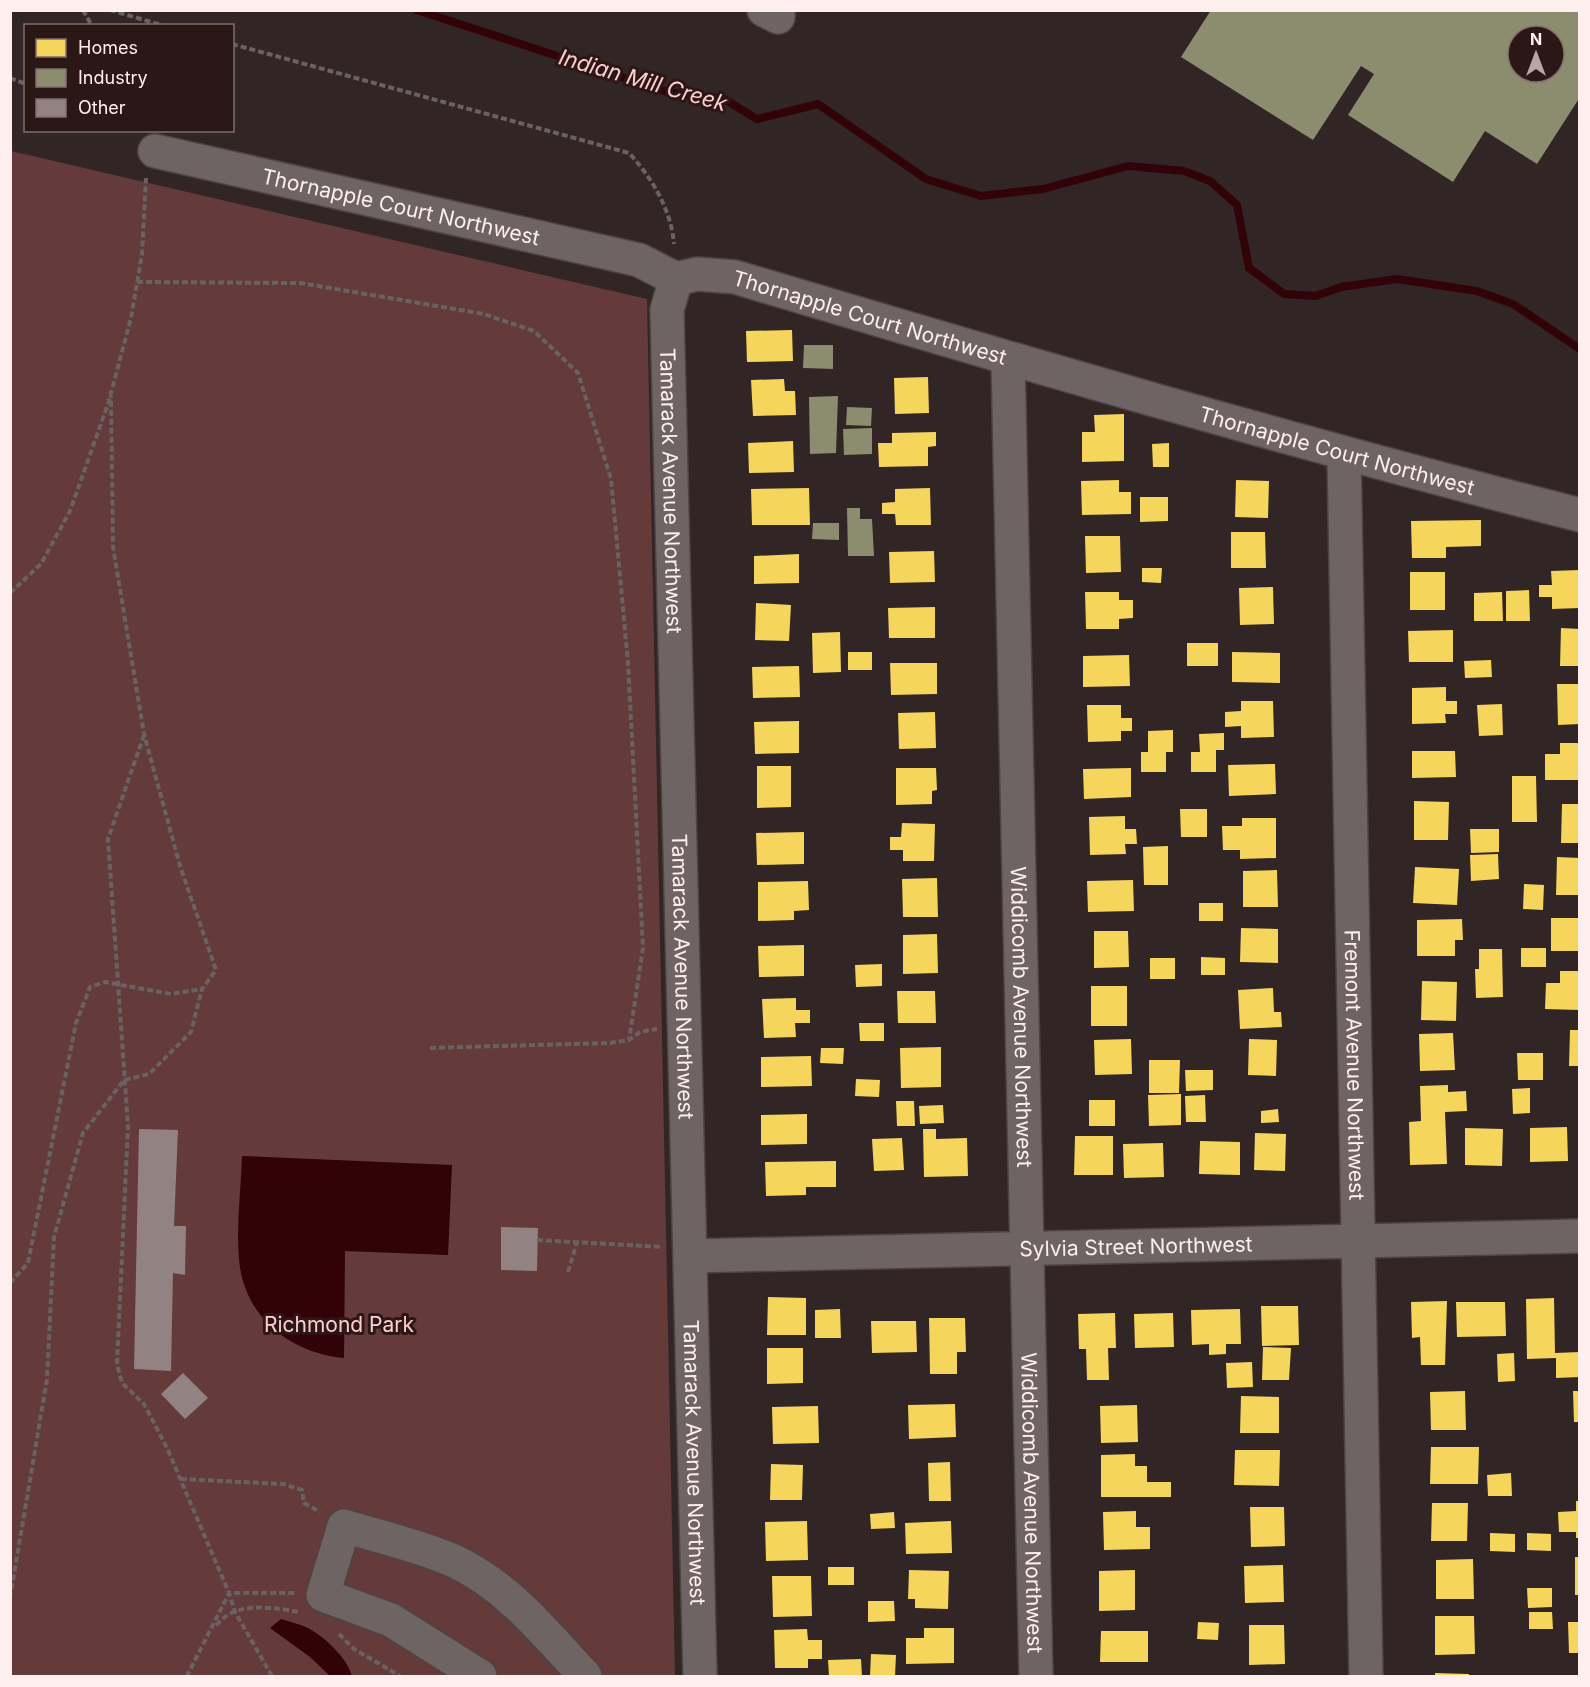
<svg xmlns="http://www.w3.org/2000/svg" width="1590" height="1687" font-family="Inter,sans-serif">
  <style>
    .green { fill: #643a3b }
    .water { fill: #310307 }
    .homes { fill: #f6d55c }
    .industry { fill: #8c8c6e; fill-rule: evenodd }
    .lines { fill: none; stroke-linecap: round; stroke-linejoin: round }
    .stream { stroke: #310307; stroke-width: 8 }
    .building { fill: #938282 }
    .minor-casing { stroke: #4f4443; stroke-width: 36 }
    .path { stroke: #6a6161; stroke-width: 4; stroke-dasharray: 6 3; stroke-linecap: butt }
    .minor { stroke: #6e6464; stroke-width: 33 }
    .labels { text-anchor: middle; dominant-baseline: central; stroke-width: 6; stroke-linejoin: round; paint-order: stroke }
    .street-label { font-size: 21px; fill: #feeeed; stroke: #2c1717 }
    .park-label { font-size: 21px; fill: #fecdcc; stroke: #2c1717 }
    .water-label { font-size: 22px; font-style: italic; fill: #fececc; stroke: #2c1717 }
  </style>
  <rect width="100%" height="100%" fill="#322525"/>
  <polygon class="green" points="11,151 647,299 675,1676 11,1676"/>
  <g class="water">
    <path d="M242,1156L452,1165L448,1255L345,1251L344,1358C289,1353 243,1315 239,1259C236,1225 241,1190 242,1156Z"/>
    <path d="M281,1619C290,1622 300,1624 308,1628C324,1636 348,1659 352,1676H330L310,1657L270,1628Z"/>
  </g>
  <g class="homes">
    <polygon points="792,330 793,361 747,362 746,331"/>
    <polygon points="928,377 929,413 895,414 894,378"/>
    <polygon points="784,379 785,391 795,391 796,415 753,416 751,380"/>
    <polygon points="1124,414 1124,461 1082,462 1082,432 1095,432 1094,415"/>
    <polygon points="936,432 936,446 928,447 928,466 879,467 878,443 892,443 892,433"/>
    <polygon points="793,441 794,472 749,473 748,443"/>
    <polygon points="1169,443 1169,467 1153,467 1152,444"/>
    <polygon points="1119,480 1119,492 1131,492 1131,514 1082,515 1081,481"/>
    <polygon points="1236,480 1269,481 1268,518 1235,517"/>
    <polygon points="809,488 810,525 752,525 751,489"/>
    <polygon points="930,488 931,525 896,525 895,514 882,514 882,503 895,502 895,489"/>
    <polygon points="1140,497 1168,497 1168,521 1140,522"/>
    <polygon points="1481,520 1481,546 1446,547 1446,558 1412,558 1411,521"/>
    <polygon points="1231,532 1265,532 1266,568 1231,568"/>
    <polygon points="1085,536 1120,536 1121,572 1086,573"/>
    <polygon points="934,551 935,582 890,583 889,552"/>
    <polygon points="799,554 799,583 754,584 754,556"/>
    <polygon points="1142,568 1162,568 1161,583 1142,582"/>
    <polygon points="1580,570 1580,608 1552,609 1552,597 1539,597 1539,585 1552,585 1551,571"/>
    <rect x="1410" y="572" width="35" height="38"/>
    <polygon points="1273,587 1274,624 1240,625 1239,588"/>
    <polygon points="1529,590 1530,621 1506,621 1506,591"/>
    <polygon points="1085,592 1119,592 1119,600 1133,600 1133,618 1119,619 1119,629 1086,629"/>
    <polygon points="1502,592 1503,621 1474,621 1474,593"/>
    <polygon points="756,603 791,605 789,641 755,640"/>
    <polygon points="935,607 935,638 889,638 888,608"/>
    <polygon points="1561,628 1580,629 1580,666 1560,666"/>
    <polygon points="1453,630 1453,662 1409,662 1408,631"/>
    <polygon points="840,632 841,672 813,673 812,633"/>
    <rect x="1187" y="643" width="31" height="23"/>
    <rect x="848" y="652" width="24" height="18"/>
    <polygon points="1232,652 1280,653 1280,683 1232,682"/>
    <polygon points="1129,655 1130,686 1083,687 1083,656"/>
    <polygon points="1491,660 1492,677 1465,678 1464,661"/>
    <polygon points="890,663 937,663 937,694 891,695"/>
    <polygon points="799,666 800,697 753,698 752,667"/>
    <polygon points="1557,684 1580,684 1580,724 1558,725"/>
    <polygon points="1446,687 1446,701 1457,701 1457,714 1445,714 1446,723 1412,724 1412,688"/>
    <polygon points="1241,701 1273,701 1274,737 1241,738 1241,726 1225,727 1225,712 1241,711"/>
    <polygon points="1502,704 1503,735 1479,736 1477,705"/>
    <polygon points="1087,705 1121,705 1121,718 1132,718 1132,731 1121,731 1121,741 1088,742"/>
    <polygon points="935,712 936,748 899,749 898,713"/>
    <polygon points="799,721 799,753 755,754 754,722"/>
    <polygon points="1173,730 1173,752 1166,752 1166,772 1141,772 1141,752 1148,752 1148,731"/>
    <polygon points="1224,733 1224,750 1216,750 1216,772 1191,772 1191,752 1200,752 1199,734"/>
    <polygon points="1560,743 1580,743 1580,780 1545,780 1545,754 1560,754"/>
    <polygon points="1412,751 1455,751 1456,777 1412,778"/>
    <polygon points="1275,764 1276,794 1229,796 1228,765"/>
    <polygon points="757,766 791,766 791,807 757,808"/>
    <polygon points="896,768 936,768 937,790 932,791 932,804 896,805"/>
    <polygon points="1131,768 1131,797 1084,799 1083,769"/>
    <polygon points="1512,776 1536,776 1537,822 1512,822"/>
    <polygon points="1414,801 1449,802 1448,840 1414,840"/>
    <polygon points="1562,804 1580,804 1580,843 1561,843"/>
    <polygon points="1180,809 1207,809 1207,837 1181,837"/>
    <polygon points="1125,816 1125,829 1136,829 1137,844 1125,844 1126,854 1090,855 1089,817"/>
    <polygon points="1242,818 1276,818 1276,858 1240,859 1240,850 1223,850 1222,826 1242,826"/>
    <polygon points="902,823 935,824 934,861 903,861 903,850 890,850 890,837 901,837"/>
    <polygon points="1470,829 1499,829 1499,852 1471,853"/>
    <polygon points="804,832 804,864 757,865 756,833"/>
    <polygon points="1168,846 1168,885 1144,885 1143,847"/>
    <polygon points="1498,854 1499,879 1471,881 1470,855"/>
    <polygon points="1557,857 1580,858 1580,895 1556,895"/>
    <polygon points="1415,867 1459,869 1457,905 1413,903"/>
    <polygon points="1277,870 1278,907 1243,907 1243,871"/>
    <polygon points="937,878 938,917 903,917 902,879"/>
    <polygon points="1133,880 1134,911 1088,912 1087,881"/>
    <polygon points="808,881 809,910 794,911 794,920 758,921 758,882"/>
    <polygon points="1524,884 1544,885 1543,910 1523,909"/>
    <rect x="1199" y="903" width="24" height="18"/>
    <rect x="1551" y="918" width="29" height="33"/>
    <polygon points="1462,919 1463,940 1455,940 1455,956 1417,956 1417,920"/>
    <polygon points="1241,928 1278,929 1278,963 1240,962"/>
    <polygon points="1094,931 1128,931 1129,967 1094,968"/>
    <polygon points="937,934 938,973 903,974 903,935"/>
    <polygon points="804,945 804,976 759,977 758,946"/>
    <rect x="1521" y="948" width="25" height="19"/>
    <polygon points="1479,949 1502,949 1503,997 1476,998 1475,969 1479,969"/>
    <polygon points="1201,957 1225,958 1225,975 1201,975"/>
    <rect x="1150" y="958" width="25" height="21"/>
    <polygon points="882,964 882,986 856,987 855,965"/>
    <polygon points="1560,971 1580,971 1580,1010 1545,1009 1546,983 1560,983"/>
    <polygon points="1422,981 1457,982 1456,1021 1421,1020"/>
    <rect x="1091" y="986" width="36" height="40"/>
    <polygon points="1273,988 1274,1012 1281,1012 1282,1027 1240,1029 1238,990"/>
    <polygon points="897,991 935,991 936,1023 898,1023"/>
    <polygon points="796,998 796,1010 810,1010 810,1023 795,1023 796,1037 764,1038 762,999"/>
    <polygon points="859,1023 884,1023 884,1041 860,1041"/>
    <polygon points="1570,1030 1580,1030 1580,1066 1569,1066"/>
    <polygon points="1453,1033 1455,1070 1420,1071 1419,1034"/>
    <polygon points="1131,1039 1132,1074 1095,1075 1094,1040"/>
    <polygon points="1249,1039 1277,1040 1276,1076 1248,1075"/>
    <polygon points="941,1047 941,1087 901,1088 900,1048"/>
    <polygon points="821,1048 844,1048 843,1064 820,1063"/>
    <polygon points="1517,1053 1543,1053 1543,1080 1518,1080"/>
    <polygon points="811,1056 812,1086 761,1087 761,1057"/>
    <polygon points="1149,1060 1180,1060 1179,1093 1149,1093"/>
    <polygon points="1185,1070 1213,1070 1213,1090 1186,1091"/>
    <polygon points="856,1079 880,1080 879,1097 855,1096"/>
    <polygon points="1448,1085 1448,1092 1466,1091 1467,1111 1445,1112 1447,1164 1410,1165 1409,1122 1421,1121 1420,1086"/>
    <polygon points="1530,1088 1530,1113 1513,1114 1512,1089"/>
    <polygon points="1181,1094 1181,1125 1149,1126 1148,1095"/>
    <polygon points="1205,1095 1206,1122 1186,1122 1185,1096"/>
    <rect x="1089" y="1100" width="26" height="26"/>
    <polygon points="896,1101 914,1101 915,1126 897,1126"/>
    <polygon points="943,1105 944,1123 920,1124 919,1106"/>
    <polygon points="1278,1109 1279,1122 1261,1123 1261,1111"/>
    <polygon points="807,1114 807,1144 761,1145 761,1115"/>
    <polygon points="1567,1127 1568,1161 1530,1162 1530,1128"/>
    <polygon points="1465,1128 1503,1129 1502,1166 1465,1165"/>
    <polygon points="923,1129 936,1129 936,1139 967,1138 968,1176 924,1177"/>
    <polygon points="1255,1133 1286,1134 1285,1171 1254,1170"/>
    <polygon points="1075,1136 1113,1136 1113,1175 1074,1175"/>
    <polygon points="902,1138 904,1170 874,1171 872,1139"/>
    <polygon points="1200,1141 1240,1142 1240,1175 1199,1174"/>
    <polygon points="1163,1143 1164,1177 1124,1178 1123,1144"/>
    <polygon points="836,1161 836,1187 806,1187 806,1195 766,1196 765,1162"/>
    <polygon points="768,1297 806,1298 806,1335 767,1335"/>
    <polygon points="1554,1298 1555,1353 1580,1352 1580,1377 1556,1378 1556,1358 1527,1359 1526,1299"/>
    <polygon points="1447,1301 1445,1365 1421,1365 1420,1337 1412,1338 1411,1302"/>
    <polygon points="1456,1302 1505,1302 1506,1336 1457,1337"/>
    <polygon points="1261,1306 1298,1306 1299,1345 1262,1346"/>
    <polygon points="840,1309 841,1338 815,1338 815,1310"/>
    <polygon points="1240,1309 1241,1344 1226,1344 1226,1354 1209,1355 1209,1344 1192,1345 1191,1310"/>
    <polygon points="1115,1313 1116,1348 1108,1348 1109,1380 1087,1380 1086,1349 1079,1349 1078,1314"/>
    <polygon points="1173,1313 1174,1347 1135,1348 1134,1314"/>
    <polygon points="929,1318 965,1318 966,1352 957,1352 957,1374 930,1374"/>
    <polygon points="871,1321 916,1321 917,1352 872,1353"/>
    <polygon points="1263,1347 1291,1348 1289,1380 1262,1380"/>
    <polygon points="767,1348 803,1348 803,1383 767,1384"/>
    <polygon points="1514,1353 1515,1381 1498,1382 1497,1354"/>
    <polygon points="1252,1362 1253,1387 1227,1388 1226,1363"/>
    <polygon points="1465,1391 1466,1430 1431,1430 1430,1392"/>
    <polygon points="1573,1391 1580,1391 1580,1422 1574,1422"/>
    <polygon points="1241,1396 1279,1397 1279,1433 1240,1433"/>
    <polygon points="955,1404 956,1437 909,1439 908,1405"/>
    <polygon points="1137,1405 1138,1442 1101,1443 1100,1406"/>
    <polygon points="818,1406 819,1443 773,1444 772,1407"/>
    <polygon points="1431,1447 1479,1447 1478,1484 1430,1484"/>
    <polygon points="1235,1450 1280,1450 1279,1486 1234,1485"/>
    <polygon points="1135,1454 1135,1466 1147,1466 1147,1482 1171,1482 1171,1497 1101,1497 1101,1455"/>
    <polygon points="950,1462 951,1501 929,1501 928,1463"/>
    <polygon points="771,1464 803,1465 802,1500 770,1500"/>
    <polygon points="1511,1473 1512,1496 1488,1496 1487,1475"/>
    <polygon points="1576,1501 1580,1501 1580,1538 1576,1538 1576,1532 1559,1532 1558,1512 1576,1511"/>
    <polygon points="1432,1503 1468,1503 1467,1541 1431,1541"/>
    <polygon points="1250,1507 1284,1507 1285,1546 1251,1547"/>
    <polygon points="1136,1511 1136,1527 1150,1527 1150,1549 1104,1550 1103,1512"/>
    <polygon points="894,1512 895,1528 871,1529 870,1514"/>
    <polygon points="807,1521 808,1560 766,1561 765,1522"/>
    <polygon points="951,1521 952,1553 906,1554 905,1523"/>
    <polygon points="1490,1533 1515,1534 1515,1552 1490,1551"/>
    <polygon points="1527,1533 1551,1534 1551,1551 1527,1550"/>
    <rect x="1575" y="1557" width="5" height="38"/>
    <polygon points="1473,1559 1474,1599 1436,1599 1436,1560"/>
    <polygon points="1283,1565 1284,1602 1245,1603 1244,1566"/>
    <rect x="828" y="1567" width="26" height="18"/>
    <polygon points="909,1570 949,1571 948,1609 915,1608 915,1599 908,1599"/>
    <polygon points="1135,1570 1135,1610 1099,1611 1099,1571"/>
    <polygon points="772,1576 811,1576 812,1616 773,1617"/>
    <polygon points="1527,1588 1552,1588 1552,1607 1528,1608"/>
    <polygon points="868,1601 894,1601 895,1621 868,1622"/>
    <polygon points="1529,1612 1552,1612 1553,1629 1529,1629"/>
    <polygon points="1435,1616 1474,1616 1475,1654 1435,1655"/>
    <polygon points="1198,1622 1219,1623 1218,1640 1197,1639"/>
    <polygon points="1568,1622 1580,1622 1580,1653 1569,1653"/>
    <polygon points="1249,1625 1284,1625 1285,1664 1249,1665"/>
    <polygon points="924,1628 954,1628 954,1663 906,1664 906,1638 924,1638"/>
    <polygon points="807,1629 808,1640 822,1640 822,1659 808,1659 808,1668 775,1668 774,1630"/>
    <polygon points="1101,1631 1148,1631 1148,1662 1100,1662"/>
    <polygon points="871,1654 896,1655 895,1676 870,1676"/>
    <polygon points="861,1659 862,1676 829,1676 828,1660"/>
    <polygon points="1435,1673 1469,1674 1469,1676 1435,1676"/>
  </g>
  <g class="industry">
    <path d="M1211,10H1580V97L1537,164L1485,131L1453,182L1348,115L1374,74L1361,66L1313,140L1181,57ZM1518,36H1554V72H1518Z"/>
    <polygon points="804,345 833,345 833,369 803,368"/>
    <polygon points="838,396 836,453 810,454 809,397"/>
    <polygon points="847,407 872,408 871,426 846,425"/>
    <polygon points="872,428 872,454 844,455 843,429"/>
    <polygon points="847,508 860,508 860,519 872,519 874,556 848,556"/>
    <polygon points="813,523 839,523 839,540 812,539"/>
  </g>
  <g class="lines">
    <polyline class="stream" points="417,10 667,92 724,99 757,119 818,104 926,179 981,196 1043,189 1128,166 1184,171 1210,181 1237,205 1249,268 1284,294 1315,296 1341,287 1397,279 1477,291 1513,304 1580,349"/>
  </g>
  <g class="building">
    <polygon points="139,1129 178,1130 174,1226 186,1226 185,1275 173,1273 171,1371 134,1369"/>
    <polygon points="501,1227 538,1228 537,1271 501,1270"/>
    <polygon points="183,1373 208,1398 185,1419 161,1394"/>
  </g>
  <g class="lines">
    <g class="minor-casing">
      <g id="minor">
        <polyline points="764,10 778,17 778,10"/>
        <path id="s1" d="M155,151L639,260L676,279L697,274L735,277C1016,361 1296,443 1580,515"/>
        <path id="s2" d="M676,279L667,310L700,1676"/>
        <path id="s3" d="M1008,359L1036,1676"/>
        <path id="s4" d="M1344,455L1366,1676"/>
        <path id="s5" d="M690,1256L1580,1236"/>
        <path d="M480,1676L391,1620L323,1595L344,1526C380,1537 420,1546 454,1561C508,1586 546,1634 585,1676"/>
      </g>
    </g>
    <g class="path">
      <polyline points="83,10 92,26"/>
      <polyline points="110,10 165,26"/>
      <path d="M232,44L629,153C652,178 671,209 674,244"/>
      <polyline points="10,78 26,84"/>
      <polyline points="137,282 300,283 484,314 534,331 578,373 611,479 628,663 643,948 629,1040"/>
      <polyline points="10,593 41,564 70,511 108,404 131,318 142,254 146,178"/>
      <polyline points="144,735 108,839 128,1126 117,1364 122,1383 144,1404 167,1448 229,1593 187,1676"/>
      <polyline points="430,1048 610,1043 629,1040 640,1032 657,1029"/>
      <polyline points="537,1240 662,1247"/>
      <polyline points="568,1272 577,1242"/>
      <polyline points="10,1283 28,1263 76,1023 90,987 105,982 171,994 202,989"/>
      <polyline points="181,1479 283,1484 302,1490 304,1503 320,1512"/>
      <polyline points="10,1598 47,1379 54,1237 83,1133 124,1080 149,1074 191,1032 202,989 216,970 180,866 144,734 113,547 111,396"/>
      <path d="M216,1625C220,1622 226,1615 231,1613C250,1604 279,1608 299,1612"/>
      <polyline points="339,1634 354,1649 400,1676"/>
      <polyline points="272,1676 235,1612 229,1593 295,1593"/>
    </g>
    <use href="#minor" class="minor"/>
  </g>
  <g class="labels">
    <g class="street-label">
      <text stroke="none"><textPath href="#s1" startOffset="252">Thornapple Court Northwest</textPath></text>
      <text stroke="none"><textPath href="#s1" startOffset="738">Thornapple Court Northwest</textPath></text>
      <text stroke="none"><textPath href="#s1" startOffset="1224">Thornapple Court Northwest</textPath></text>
      <text stroke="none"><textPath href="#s2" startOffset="213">Tamarack Avenue Northwest</textPath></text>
      <text stroke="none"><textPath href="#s2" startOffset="699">Tamarack Avenue Northwest</textPath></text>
      <text stroke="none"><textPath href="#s3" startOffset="658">Widdicomb Avenue Northwest</textPath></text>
      <text stroke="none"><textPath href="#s4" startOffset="610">Fremont Avenue Northwest</textPath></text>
      <text stroke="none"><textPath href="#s5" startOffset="446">Sylvia Street Northwest</textPath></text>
      <text stroke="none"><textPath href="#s2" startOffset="1185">Tamarack Avenue Northwest</textPath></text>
      <text stroke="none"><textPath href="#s3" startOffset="1144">Widdicomb Avenue Northwest</textPath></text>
    </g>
    <g class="park-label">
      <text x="339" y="1324">Richmond Park</text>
    </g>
    <g class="water-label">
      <text transform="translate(643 80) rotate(16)">Indian Mill Creek</text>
    </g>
  </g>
  <rect width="1590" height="1687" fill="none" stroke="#feeeed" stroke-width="24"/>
  <rect x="24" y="24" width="210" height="108" fill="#2c1717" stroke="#806d6d" stroke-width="1.5"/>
  <rect x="36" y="39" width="30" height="18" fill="#f6d55c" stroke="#806d6d" stroke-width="1.5"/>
  <text x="78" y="54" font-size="18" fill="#feeeed">Homes</text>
  <rect x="36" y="69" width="30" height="18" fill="#8c8c6e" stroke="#806d6d" stroke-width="1.5"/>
  <text x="78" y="84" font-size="18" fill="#feeeed">Industry</text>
  <rect x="36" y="99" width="30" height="18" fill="#938282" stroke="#806d6d" stroke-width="1.5"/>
  <text x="78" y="114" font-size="18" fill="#feeeed">Other</text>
  <g transform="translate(1536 54)"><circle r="28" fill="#2c1717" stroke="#806d6d" stroke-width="1.5"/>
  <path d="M0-4.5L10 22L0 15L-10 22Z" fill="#b7a8a7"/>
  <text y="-9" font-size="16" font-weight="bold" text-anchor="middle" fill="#feeeed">N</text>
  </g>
</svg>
